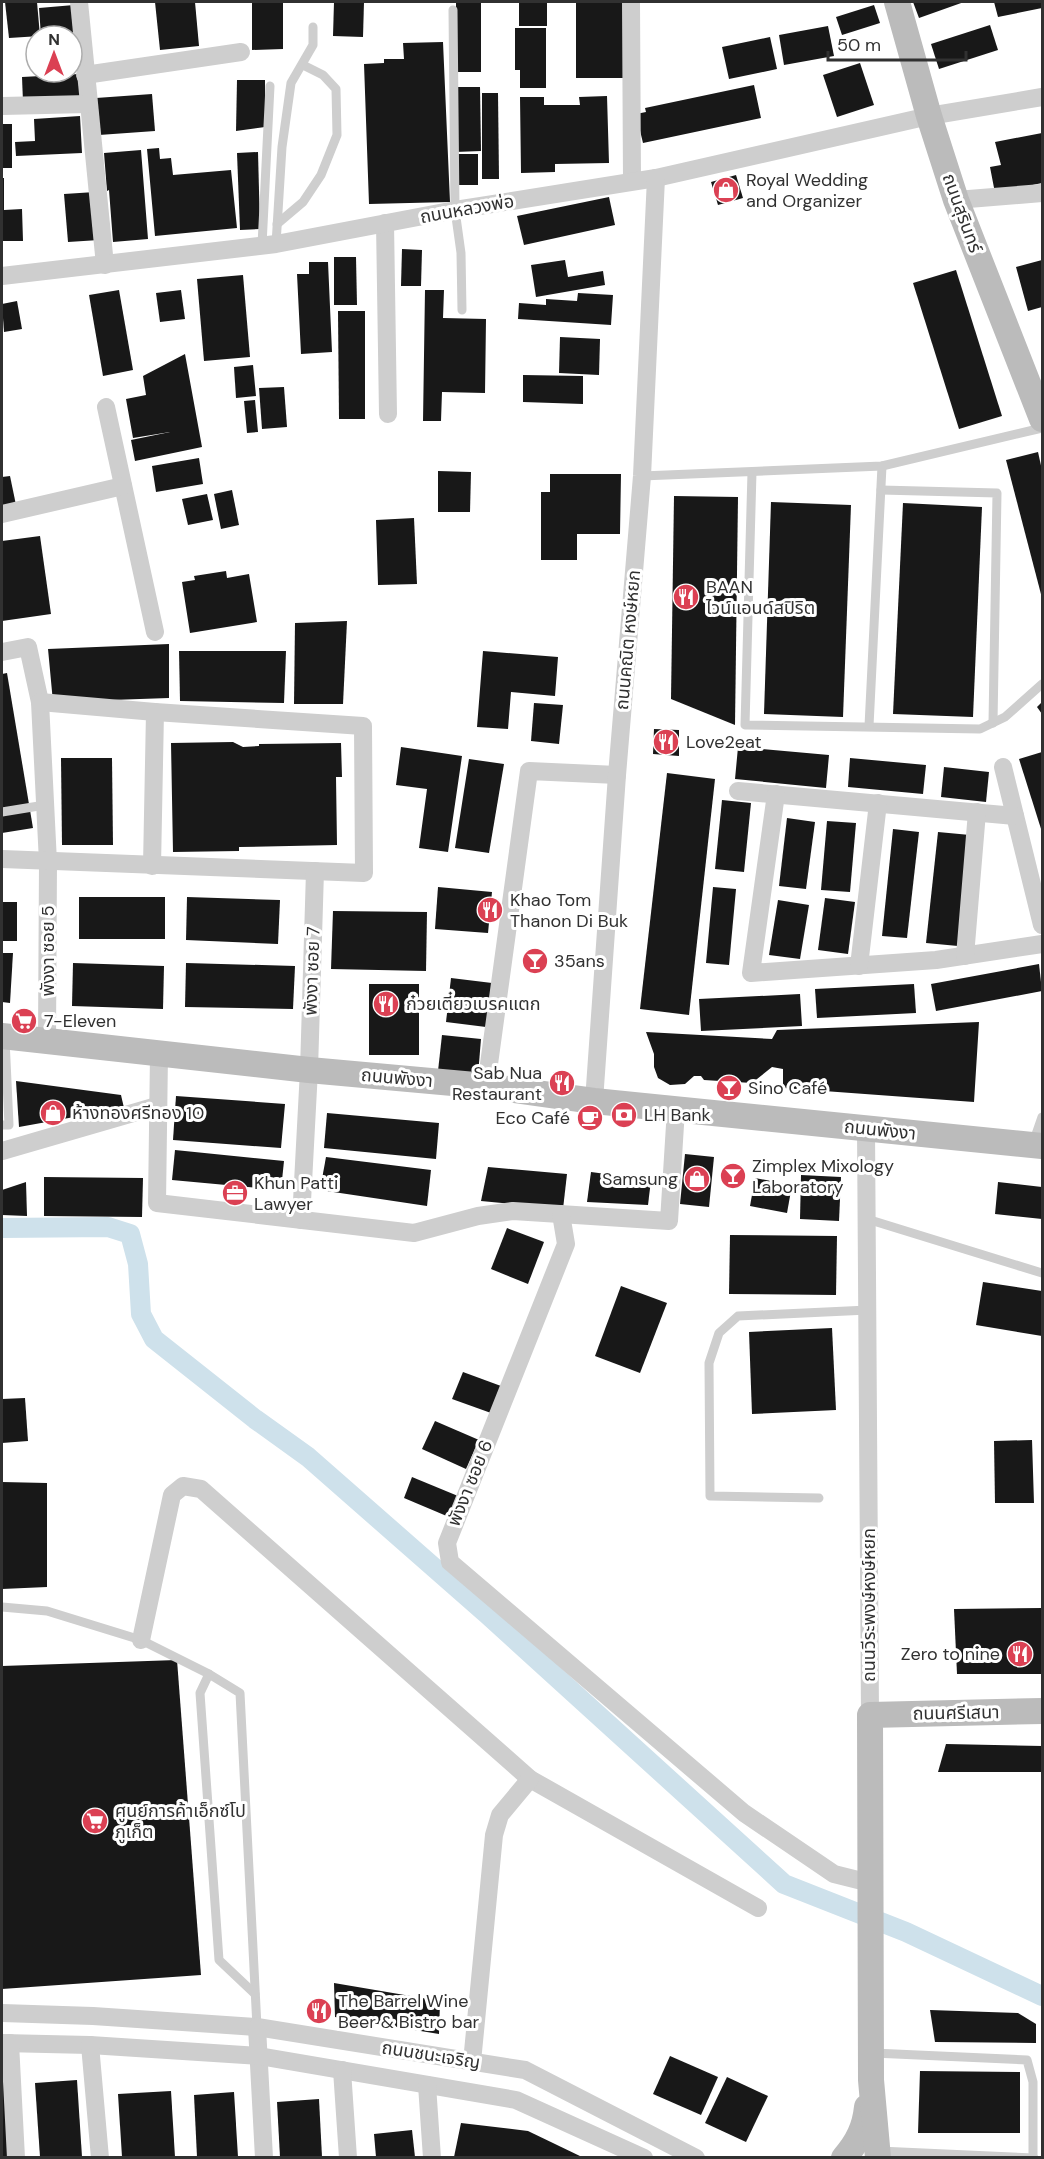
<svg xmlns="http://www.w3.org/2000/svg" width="1044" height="2159" font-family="'DM Sans','Noto Sans Thai',sans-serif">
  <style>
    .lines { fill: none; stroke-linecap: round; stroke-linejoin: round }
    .canal { stroke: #cee1eb; stroke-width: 20 }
    .building { fill: #181818 }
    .lane { stroke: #cecece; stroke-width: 9 }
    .street { stroke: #cecece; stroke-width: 18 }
    .secondary { stroke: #bbb; stroke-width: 26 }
    .labels { text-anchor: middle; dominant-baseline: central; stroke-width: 6; stroke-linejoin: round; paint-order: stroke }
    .poi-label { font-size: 18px; fill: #313131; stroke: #fff; text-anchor: start }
    .street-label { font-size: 18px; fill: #313131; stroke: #fff }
  </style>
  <rect width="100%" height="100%" fill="#fff"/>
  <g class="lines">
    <polyline class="canal" points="2,1228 108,1227 130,1234 138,1264 141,1314 154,1339 255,1419 308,1457 488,1615 784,1884 906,1932 1042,1996"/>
  </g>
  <g class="building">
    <polygon points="5,2 37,2 40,36 9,38"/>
    <polygon points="155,2 195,2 199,46 160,50"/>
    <polygon points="252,2 283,2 283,49 252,50"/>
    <polygon points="334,2 364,2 363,37 333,36"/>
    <rect x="456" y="2" width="25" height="70"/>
    <rect x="519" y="2" width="28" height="24"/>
    <rect x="576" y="2" width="49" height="76"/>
    <polygon points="913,2 964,2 919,18"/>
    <polygon points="994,2 1042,2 1042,8 998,17"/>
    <polygon points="74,5 77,44 72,45 72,36 41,36 39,8"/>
    <polygon points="874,5 880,23 842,35 836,17"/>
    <polygon points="990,25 998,50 939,69 931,44"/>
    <polygon points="828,26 834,56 784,65 779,35"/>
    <polygon points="515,28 546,28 546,88 520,88 520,70 515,70"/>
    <polygon points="770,37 777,69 729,79 722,47"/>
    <polygon points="443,42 450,202 369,204 364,64 384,63 384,59 404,59 403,43"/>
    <polygon points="860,63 874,105 837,117 823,75"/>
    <polygon points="79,74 80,99 23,102 22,77"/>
    <polygon points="237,80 265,80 265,127 236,131"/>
    <polygon points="754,85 761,118 643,143 636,114 646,112 645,108"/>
    <polygon points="454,87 480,87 481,151 455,152"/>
    <polygon points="482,93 498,93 499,179 482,179"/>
    <polygon points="152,94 155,131 99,135 96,98"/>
    <polygon points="607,96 609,163 555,164 555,172 521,173 520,97 544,97 544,105 580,105 579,97"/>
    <polygon points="80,116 82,153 16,156 15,142 35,141 34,119"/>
    <rect x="2" y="124" width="10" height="44"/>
    <polygon points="1042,133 1042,183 995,193 990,167 1001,165 995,142"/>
    <polygon points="159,148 160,159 171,158 173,175 231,170 237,228 155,236 147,149"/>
    <polygon points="141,150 148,239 113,242 109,190 107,191 104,153"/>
    <polygon points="258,152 260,229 240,230 237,153"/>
    <rect x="458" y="154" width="20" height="31"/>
    <polygon points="736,175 743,198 718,205 711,182"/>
    <polygon points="2,178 4,178 4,210 22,209 23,241 2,241"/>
    <polygon points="95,192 99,240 68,242 64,194"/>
    <polygon points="609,197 615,225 524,245 517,216"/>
    <polygon points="402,249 422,250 421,286 401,286"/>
    <polygon points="334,257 356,257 357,305 334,305"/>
    <polygon points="565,260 568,277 603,271 605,285 536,297 531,265"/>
    <polygon points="1042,260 1042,307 1028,311 1016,267"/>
    <polygon points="309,262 328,262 332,352 301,354 297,274 309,274"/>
    <polygon points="956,270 1002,416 959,429 913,283"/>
    <polygon points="243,275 250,357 204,361 197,279"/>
    <polygon points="119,290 133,370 103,376 89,295"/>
    <polygon points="181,290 185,319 160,322 156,293"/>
    <polygon points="425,290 444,290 443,318 486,319 485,393 442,392 441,421 423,421"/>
    <polygon points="578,293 613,295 611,325 518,319 519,303 546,305 546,299 577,301"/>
    <polygon points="17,301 22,329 4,332 2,304"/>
    <polygon points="338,311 365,311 365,419 339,419"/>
    <polygon points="560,337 600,339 599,375 559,373"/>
    <polygon points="185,354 202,447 135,461 131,440 170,432 133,438 126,399 146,395 143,376"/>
    <polygon points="253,365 256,396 236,398 234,367"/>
    <polygon points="523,375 583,376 583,404 523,402"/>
    <polygon points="284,387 287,427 262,429 259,388"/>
    <polygon points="255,400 258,432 247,433 244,401"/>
    <polygon points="1038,452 1042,470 1042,598 1006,460"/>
    <polygon points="199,458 203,484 156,492 152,466"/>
    <polygon points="438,471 471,472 470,512 438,512"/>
    <polygon points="550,474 621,474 620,534 577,534 577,560 541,560 541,492 550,492"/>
    <polygon points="10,476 16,505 2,508 2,477"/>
    <polygon points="232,490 239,525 221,529 214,494"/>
    <polygon points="207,494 213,520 188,525 182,499"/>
    <polygon points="674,496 738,497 735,725 671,699"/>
    <polygon points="771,502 851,505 843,717 764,714"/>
    <polygon points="903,503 982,507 973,717 893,714"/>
    <polygon points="414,518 417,584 378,585 376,520"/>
    <polygon points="40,536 51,614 2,621 2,541"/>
    <polygon points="226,571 227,578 249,574 257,622 190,633 182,582 195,580 194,576"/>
    <polygon points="347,621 343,704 294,704 295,623"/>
    <polygon points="169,644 169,698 53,702 48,649"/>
    <polygon points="179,651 286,651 284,703 180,701"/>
    <polygon points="483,651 558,657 555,696 511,692 508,729 477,727"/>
    <polygon points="7,673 33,828 2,833 2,674"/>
    <polygon points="1042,702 1042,714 1037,707"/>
    <polygon points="534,703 563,705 559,744 531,741"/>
    <polygon points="654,729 679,730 679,756 653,754"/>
    <polygon points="233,742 243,747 259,746 259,744 341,743 342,777 336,777 337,845 239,847 239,851 173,852 171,743"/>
    <polygon points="401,747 462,756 448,852 419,848 427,789 396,785"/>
    <polygon points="738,747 829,755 826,788 735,779"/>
    <polygon points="1042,752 1042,832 1019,759"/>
    <polygon points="61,758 112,758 113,845 62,845"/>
    <polygon points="850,758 926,765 923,794 848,787"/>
    <polygon points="469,759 504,764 489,853 455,848"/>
    <polygon points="944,767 989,772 986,802 941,797"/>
    <polygon points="667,773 715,779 689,1015 640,1009"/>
    <polygon points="722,800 751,803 744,872 715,869"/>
    <polygon points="787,818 815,822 806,889 779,886"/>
    <polygon points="827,821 856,823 850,892 821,890"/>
    <polygon points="893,829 919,832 907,938 882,936"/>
    <polygon points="938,832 970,835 958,946 926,943"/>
    <polygon points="438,887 492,892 488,933 435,929"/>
    <polygon points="713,887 736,889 729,965 706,963"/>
    <rect x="79" y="897" width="86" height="42"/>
    <polygon points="187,897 280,900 278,944 186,940"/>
    <polygon points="825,898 855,902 848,954 818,950"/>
    <polygon points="778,900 809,905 800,959 769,955"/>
    <rect x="2" y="902" width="15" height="39"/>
    <polygon points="333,911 427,912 426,971 331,969"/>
    <polygon points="2,953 13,953 10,1003 2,1002"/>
    <polygon points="73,963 164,966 163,1009 72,1006"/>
    <polygon points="186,963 295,966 293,1009 185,1007"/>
    <polygon points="1039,964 1042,991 936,1011 931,984"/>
    <polygon points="451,978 492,983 486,1027 446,1022"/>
    <rect x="369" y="984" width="50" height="71"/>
    <polygon points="914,984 916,1013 817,1018 815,989"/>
    <polygon points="800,994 802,1026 701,1031 699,999"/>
    <polygon points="979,1022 974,1102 783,1088 783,1069 772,1067 752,1083 704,1080 701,1076 694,1076 685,1084 670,1085 658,1078 654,1067 654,1054 646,1032 772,1039 777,1030"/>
    <polygon points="442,1035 481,1039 478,1075 438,1071"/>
    <polygon points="16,1081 121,1095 124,1108 19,1127"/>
    <polygon points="176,1096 285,1104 281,1148 173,1140"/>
    <polygon points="327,1113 439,1123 436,1159 324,1148"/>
    <polygon points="175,1150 284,1161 281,1190 172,1180"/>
    <polygon points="685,1154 714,1157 709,1207 680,1204"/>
    <polygon points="326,1157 431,1170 427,1206 320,1190"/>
    <polygon points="488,1167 567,1174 563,1209 481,1201"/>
    <polygon points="591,1172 651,1180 648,1205 587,1202"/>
    <polygon points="801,1175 841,1177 839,1221 800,1219"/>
    <polygon points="44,1177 143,1178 142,1217 44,1216"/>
    <polygon points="755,1178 792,1185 787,1213 750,1206"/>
    <polygon points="26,1182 27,1216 2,1215 2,1190"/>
    <polygon points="998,1182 1042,1187 1042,1219 995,1214"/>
    <polygon points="507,1228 544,1242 528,1284 491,1269"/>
    <polygon points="730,1235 837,1236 836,1295 729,1294"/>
    <polygon points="983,1282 1042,1291 1042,1336 976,1325"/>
    <polygon points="621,1286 667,1303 640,1373 595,1356"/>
    <polygon points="832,1328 836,1410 752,1414 749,1332"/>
    <polygon points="463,1372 501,1386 491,1413 452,1399"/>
    <polygon points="25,1398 28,1441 2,1443 2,1399"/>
    <polygon points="435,1421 479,1440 466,1469 422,1449"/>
    <polygon points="1032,1440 1034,1503 995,1503 994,1441"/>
    <polygon points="412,1477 458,1496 449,1517 404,1498"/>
    <polygon points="2,1482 47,1483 47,1587 2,1589"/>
    <polygon points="1042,1608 1042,1674 957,1674 954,1609"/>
    <polygon points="177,1660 201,1975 2,1989 2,1666"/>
    <polygon points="946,1744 1042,1746 1042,1772 938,1772"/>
    <polygon points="334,1983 440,2001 439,2034 335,2017"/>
    <polygon points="930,2010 1018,2013 1036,2024 1036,2043 935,2042"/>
    <polygon points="670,2056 718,2077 701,2115 653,2094"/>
    <polygon points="2,2066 7,2066 13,2157 2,2157"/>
    <polygon points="920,2071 1020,2072 1020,2133 918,2133"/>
    <polygon points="727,2077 768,2096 746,2142 705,2123"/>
    <polygon points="77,2080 82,2157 40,2157 35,2083"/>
    <polygon points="171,2091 175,2157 122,2157 118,2094"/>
    <polygon points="234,2092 238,2157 197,2157 194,2095"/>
    <polygon points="319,2099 322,2157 280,2157 277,2102"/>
    <polygon points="461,2123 528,2131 582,2157 454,2157"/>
    <polygon points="412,2130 415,2157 376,2157 374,2134"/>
  </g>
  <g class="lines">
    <g class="lane">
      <polyline points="453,10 455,210 461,253 462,310"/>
      <polyline points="277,224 303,202 321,175 337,135 336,89 323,75 303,65"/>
      <polyline points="276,244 282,147 291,83 313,45 313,27"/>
      <polyline points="262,245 270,86"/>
      <polyline points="752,472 745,725 980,729 1005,717 1042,684"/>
      <polyline points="642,476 882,466 1042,428"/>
      <polyline points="881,490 997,493 993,723"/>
      <polyline points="869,726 882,466"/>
      <polyline points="2,812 45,805"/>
      <polyline points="2,1125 9,1125 5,1039"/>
      <polyline points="1033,1143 1042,1117"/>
      <polyline points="867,1219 1042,1273"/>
      <polyline points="819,1498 710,1496 709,1363 719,1333 738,1316 868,1310"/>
      <polyline points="2,1607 47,1611 141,1640 209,1674 240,1693 257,2027"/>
      <polyline points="209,1674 200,1693 219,1960 255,1994"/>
      <polyline points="873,2053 1027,2060 1033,2082 1033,2158"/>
      <polyline points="879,2151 1034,2158"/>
    </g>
    <g class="street">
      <polyline points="79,2 105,265"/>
      <polyline points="631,2 632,181"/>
      <polyline points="85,75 241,52"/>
      <polyline points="2,106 88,104"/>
      <polyline points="956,200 1042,193"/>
      <polyline points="385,223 388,414"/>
      <polyline points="2,276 276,244 455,210 656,178 929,116 1042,97"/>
      <polyline points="106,407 155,632"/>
      <polyline points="2,514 123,486"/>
      <polyline points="2,652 28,647 40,702 48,862 47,1040"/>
      <polyline points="1003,767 1042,925"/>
      <polyline points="738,791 1015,816"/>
      <polyline points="776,794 751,973 936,960 1042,944"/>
      <polyline points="2,859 364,873 363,726 155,712 40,702"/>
      <polyline points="152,866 155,712"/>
      <polyline points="965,956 977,812"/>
      <polyline points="859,966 878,803"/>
      <polyline points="159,1054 157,1203 414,1233 478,1216 513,1211 669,1221 676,1109"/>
      <polyline points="486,1086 529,771 617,775"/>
      <polyline points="594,1101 617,775 642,476 656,178"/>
      <polyline points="866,1129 870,1715"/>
      <polyline points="2,1151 157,1106"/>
      <polyline points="561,1214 566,1244 447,1543 450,1562 744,1813 834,1874 870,1883"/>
      <polyline points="301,1220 309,1070 315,871"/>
      <polyline points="141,1640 172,1495 183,1486 201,1489 530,1779 758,1908"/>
      <polyline points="2,2013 93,2016 257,2027 525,2070 696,2158"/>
      <polyline points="257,2027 264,2158"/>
      <polyline points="2,2043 90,2045 259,2056 516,2100 644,2158"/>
      <polyline points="10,2043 16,2158"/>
      <polyline points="90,2045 100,2158"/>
      <polyline points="472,2062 494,1835 500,1815 530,1779"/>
      <polyline points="342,2070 348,2158"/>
      <polyline points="427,2085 432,2158"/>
    </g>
    <g class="secondary">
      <polyline points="897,2 929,116 956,200 1042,419"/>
      <polyline points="2,1036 309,1070 486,1086 594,1101 1042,1146"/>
      <path d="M844,2158C858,2142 865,2127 867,2107"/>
      <polyline points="878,2158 871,2080 870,1715 1042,1711"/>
    </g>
  </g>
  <defs>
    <g id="shop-disc" transform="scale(1.35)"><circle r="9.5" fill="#db4053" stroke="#fff"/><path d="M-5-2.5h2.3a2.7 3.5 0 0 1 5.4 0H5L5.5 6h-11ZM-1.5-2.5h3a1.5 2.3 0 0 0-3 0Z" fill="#fff"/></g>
    <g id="restaurant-disc" transform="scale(1.35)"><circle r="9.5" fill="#db4053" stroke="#fff"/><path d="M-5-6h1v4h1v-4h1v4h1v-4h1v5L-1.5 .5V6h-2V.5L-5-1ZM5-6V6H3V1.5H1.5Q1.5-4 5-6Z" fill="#fff"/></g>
    <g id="bar-disc" transform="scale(1.35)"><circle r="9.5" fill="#db4053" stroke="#fff"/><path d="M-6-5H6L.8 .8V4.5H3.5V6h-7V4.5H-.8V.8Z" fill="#fff"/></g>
    <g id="supermarket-disc" transform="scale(1.35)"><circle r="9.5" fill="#db4053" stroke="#fff"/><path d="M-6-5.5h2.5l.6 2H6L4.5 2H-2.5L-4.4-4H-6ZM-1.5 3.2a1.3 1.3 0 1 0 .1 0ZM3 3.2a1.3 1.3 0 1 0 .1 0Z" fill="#fff"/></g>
    <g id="bank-disc" transform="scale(1.35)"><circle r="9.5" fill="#db4053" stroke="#fff"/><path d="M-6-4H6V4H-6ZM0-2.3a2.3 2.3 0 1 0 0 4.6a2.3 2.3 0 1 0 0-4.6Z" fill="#fff"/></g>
    <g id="cafe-disc" transform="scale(1.35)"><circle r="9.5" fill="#db4053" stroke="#fff"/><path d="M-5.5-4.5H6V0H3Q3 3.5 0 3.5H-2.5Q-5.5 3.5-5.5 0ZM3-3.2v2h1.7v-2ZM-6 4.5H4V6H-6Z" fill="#fff"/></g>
    <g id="office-disc" transform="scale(1.35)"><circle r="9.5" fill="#db4053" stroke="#fff"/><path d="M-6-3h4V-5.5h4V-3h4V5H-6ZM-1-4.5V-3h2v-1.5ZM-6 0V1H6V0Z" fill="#fff"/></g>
  </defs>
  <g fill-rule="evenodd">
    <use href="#shop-disc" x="726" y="190"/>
    <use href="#restaurant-disc" x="686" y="597"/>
    <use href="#restaurant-disc" x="666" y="742"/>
    <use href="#restaurant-disc" x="490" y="910"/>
    <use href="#bar-disc" x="535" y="961"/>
    <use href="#restaurant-disc" x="386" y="1004"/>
    <use href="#supermarket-disc" x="24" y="1021"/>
    <use href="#restaurant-disc" x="562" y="1083"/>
    <use href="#bar-disc" x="729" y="1088"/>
    <use href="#shop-disc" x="53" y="1113"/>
    <use href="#bank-disc" x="624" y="1115"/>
    <use href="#cafe-disc" x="590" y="1118"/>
    <use href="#bar-disc" x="733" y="1176"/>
    <use href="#shop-disc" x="697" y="1179"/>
    <use href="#office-disc" x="235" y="1193"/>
    <use href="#restaurant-disc" x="1020" y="1654"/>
    <use href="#supermarket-disc" x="95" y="1821"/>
    <use href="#restaurant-disc" x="319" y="2011"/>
  </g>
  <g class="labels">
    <g class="poi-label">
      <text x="746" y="180">Royal Wedding<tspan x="746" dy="21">and Organizer</tspan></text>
      <text x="706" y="587">BAAN<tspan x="706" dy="21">ไวน์แอนด์สปิริต</tspan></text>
      <text x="686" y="742">Love2eat</text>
      <text x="510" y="900">Khao Tom<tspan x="510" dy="21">Thanon Di Buk</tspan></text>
      <text x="554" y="961">35ans</text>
      <text x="406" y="1004">ก๋วยเตี๋ยวเบรคแตก</text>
      <text x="44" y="1021">7-Eleven</text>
      <text x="542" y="1073" text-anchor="end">Sab Nua<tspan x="542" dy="21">Restaurant</tspan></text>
      <text x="748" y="1088">Sino Café</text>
      <text x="72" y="1113">ห้างทองศรีทอง 10</text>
      <text x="644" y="1115">LH Bank</text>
      <text x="570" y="1118" text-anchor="end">Eco Café</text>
      <text x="752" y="1166">Zimplex Mixology<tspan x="752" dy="21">Laboratory</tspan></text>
      <text x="678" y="1179" text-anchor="end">Samsung</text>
      <text x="254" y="1183">Khun Patti<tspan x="254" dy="21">Lawyer</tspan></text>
      <text x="1000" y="1654" text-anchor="end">Zero to nine</text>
      <text x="115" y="1811">ศูนย์การค้าเอ็กซ์โป<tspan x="115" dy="21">ภูเก็ต</tspan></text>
      <text x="338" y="2001">The Barrel Wine<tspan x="338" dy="21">Beer &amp; Bistro bar</tspan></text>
    </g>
    <g class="street-label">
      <text transform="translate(467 209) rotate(-10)">ถนนหลวงพ่อ</text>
      <text transform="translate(962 213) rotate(70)">ถนนสุรินทร์</text>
      <text transform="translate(628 640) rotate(-85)">ถนนคณิต หงษ์หยก</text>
      <text transform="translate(48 951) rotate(-90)">พังงา ซอย 5</text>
      <text transform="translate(312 971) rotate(-88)">พังงา ซอย 7</text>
      <text transform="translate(397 1078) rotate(5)">ถนนพังงา</text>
      <text transform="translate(880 1130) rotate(6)">ถนนพังงา</text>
      <text transform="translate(470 1483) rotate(-68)">พังงา ซอย 6</text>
      <text transform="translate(869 1605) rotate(-90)">ถนนวีระพงษ์หงษ์หยก</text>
      <text transform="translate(956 1713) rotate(-1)">ถนนศรีเสนา</text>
      <text transform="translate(431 2055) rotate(9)">ถนนชนะเจริญ</text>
    </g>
  </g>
  <rect width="1044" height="2159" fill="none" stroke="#313131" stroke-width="6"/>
  <g transform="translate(54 54)"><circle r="28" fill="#ffffff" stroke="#adadad" stroke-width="1.5"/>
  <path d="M0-4.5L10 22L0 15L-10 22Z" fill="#db4053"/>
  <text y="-9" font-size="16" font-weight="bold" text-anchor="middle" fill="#313131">N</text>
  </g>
  <path d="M828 51v9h138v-9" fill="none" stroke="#313131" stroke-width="3"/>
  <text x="837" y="51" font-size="18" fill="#313131" stroke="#ffffff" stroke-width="4.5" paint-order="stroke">50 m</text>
</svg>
